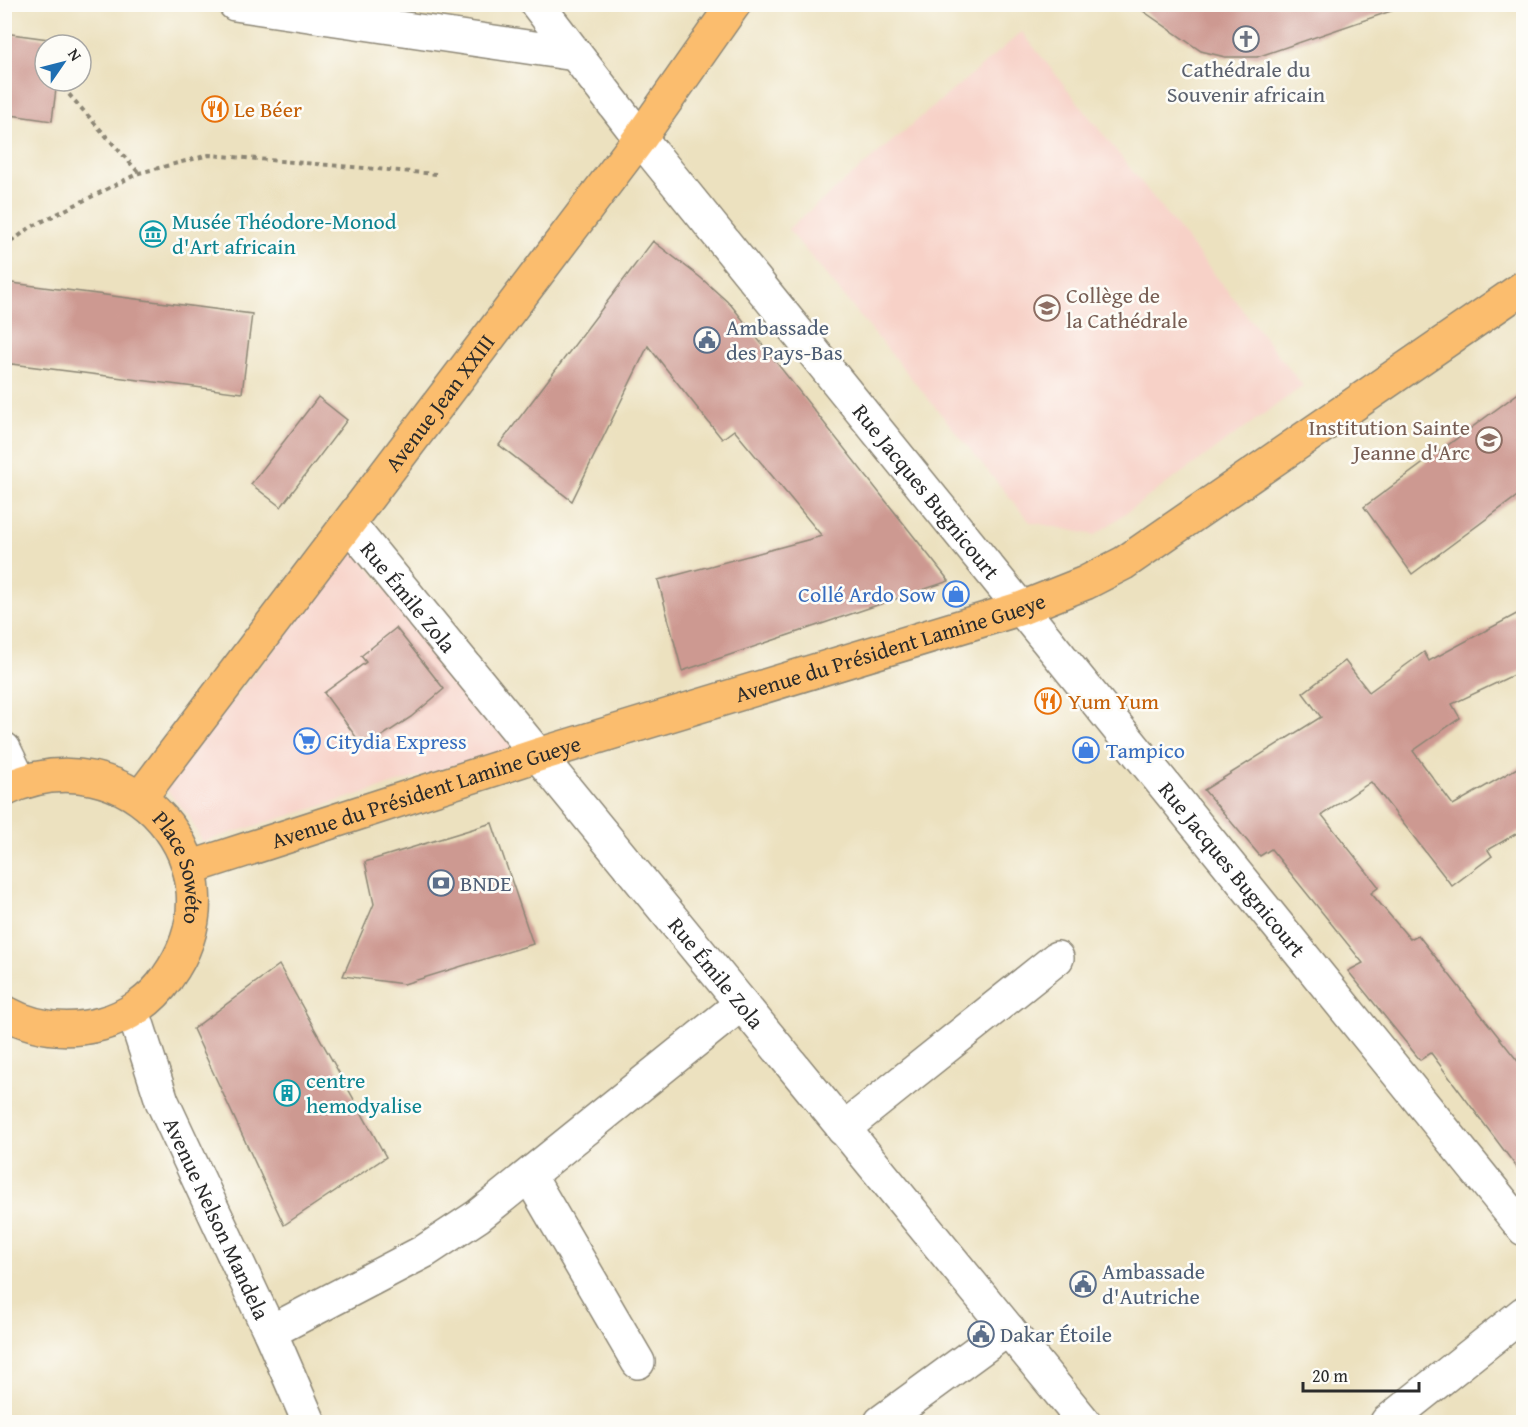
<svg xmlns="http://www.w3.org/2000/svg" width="1528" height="1427" font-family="'Gentium Book Plus',serif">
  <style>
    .built { fill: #f7d1c7 }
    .building { fill: #cd9991 }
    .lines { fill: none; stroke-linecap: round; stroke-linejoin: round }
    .minor-casing { stroke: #8c8675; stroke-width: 36 }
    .tertiary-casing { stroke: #8c8675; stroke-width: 36 }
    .primary-casing { stroke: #8c8675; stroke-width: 36 }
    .path { stroke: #8c8675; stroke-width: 4; stroke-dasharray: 4.5 4.5; stroke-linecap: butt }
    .minor { stroke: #fff; stroke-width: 33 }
    .tertiary { stroke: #fff; stroke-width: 33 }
    .primary { stroke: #fbbd6e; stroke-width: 33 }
    .labels { text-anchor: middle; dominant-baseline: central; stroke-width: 5; stroke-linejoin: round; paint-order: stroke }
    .worship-label { font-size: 22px; fill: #5b616d; stroke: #fdfcf7 }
    .food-label { font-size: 22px; fill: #c56008; stroke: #fdfcf7; text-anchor: start }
    .culture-label { font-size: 22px; fill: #0d838f; stroke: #fdfcf7; text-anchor: start }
    .education-label { font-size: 22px; fill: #785e54; stroke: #fdfcf7; text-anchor: start }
    .service-label { font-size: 22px; fill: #4e5e75; stroke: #fdfcf7; text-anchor: start }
    .street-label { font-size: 22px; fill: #2b2b2b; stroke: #fdfcf7 }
    .shop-label { font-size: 22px; fill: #366cbe; stroke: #fdfcf7; text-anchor: start }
  </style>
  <rect width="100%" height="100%" fill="#fdfcf7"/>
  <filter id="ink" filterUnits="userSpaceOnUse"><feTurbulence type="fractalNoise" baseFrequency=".0167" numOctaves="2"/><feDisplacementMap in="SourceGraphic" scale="12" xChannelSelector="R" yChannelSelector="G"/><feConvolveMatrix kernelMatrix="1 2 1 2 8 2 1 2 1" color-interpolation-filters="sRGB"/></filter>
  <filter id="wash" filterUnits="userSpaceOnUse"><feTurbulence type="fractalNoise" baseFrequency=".008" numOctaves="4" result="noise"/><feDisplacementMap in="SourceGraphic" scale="24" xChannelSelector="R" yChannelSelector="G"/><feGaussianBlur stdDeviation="1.35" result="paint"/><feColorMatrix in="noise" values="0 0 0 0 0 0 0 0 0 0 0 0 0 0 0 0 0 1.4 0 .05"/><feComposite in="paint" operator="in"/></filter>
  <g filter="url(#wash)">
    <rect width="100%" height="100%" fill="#ece1bf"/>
    <g class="built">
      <polygon points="1022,32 1303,386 1095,535 1030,522 788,229"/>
      <polygon points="354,549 514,748 202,842 189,816 164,787"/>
    </g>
    <g id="blocks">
      <g class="building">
        <polygon points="1133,4 1394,4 1394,10 1257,57 1225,57 1201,51"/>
        <polygon points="4,33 63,41 63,45 45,45 45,81 57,81 52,121 4,114"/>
        <polygon points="653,241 701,278 731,305 949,581 682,671 658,580 822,536 734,430 722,439 648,346 572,501 499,445"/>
        <polygon points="4,282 252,314 242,393 4,363"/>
        <polygon points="1524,389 1524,491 1412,574 1364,507"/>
        <polygon points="318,397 347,420 281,507 251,484"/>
        <polygon points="1524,610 1524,670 1452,704 1460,718 1413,751 1453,805 1524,764 1524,829 1488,850 1492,856 1452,886 1371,782 1322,815 1379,887 1371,893 1410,939 1418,935 1524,1069 1524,1177 1431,1053 1420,1060 1348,971 1363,963 1271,849 1260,856 1204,790 1321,717 1303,693 1345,661 1369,692 1424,652 1429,661"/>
        <polygon points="396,628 444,689 411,717 364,748 324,693 366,662 361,656"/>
        <polygon points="492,823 533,944 404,984 343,976 374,904 365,862"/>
        <polygon points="279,965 386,1157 284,1225 193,1029"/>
      </g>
    </g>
  </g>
  <g filter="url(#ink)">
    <use href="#blocks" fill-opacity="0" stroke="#8c8675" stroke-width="1.5"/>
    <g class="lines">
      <g class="minor-casing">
        <g id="minor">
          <polyline points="235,4 575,54"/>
          <path id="s1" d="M537,4L640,138L1524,1229"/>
          <path id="s2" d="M349,524L1084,1422"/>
          <polyline points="843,1129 1057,958"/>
          <polyline points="530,1177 638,1362"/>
          <polyline points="270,1332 425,1251 478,1216 741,1004"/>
          <polyline points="881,1422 1008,1329"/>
          <polyline points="1387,1422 1524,1313"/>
        </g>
      </g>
      <g class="tertiary-casing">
        <g id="tertiary">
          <polyline points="4,749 20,782"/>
          <path id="s3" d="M133,1011L162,1101L270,1332L309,1422"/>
        </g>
      </g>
      <g class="primary-casing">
        <g id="primary">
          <path id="s4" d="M4,790C129,730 248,867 167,978C152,1000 128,1017 101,1024C67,1033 35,1029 4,1012"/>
          <path id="s5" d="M140,798L640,138L734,4"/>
          <path id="s6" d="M189,868L538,755L1022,608L1085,583L1124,563L1524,287"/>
        </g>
      </g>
      <g class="path">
        <polyline points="57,81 139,173"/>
        <polyline points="4,247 31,227 139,173 209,155 436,174"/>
      </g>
      <use href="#minor" class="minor"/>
      <use href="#tertiary" class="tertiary"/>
      <use href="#primary" class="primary"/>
    </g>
  </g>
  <defs>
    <g id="church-ring" transform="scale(1.35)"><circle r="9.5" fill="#fdfcf7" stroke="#6b7280" stroke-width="1.5"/><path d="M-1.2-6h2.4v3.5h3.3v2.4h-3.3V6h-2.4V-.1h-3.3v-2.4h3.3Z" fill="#6b7280"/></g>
    <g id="restaurant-ring" transform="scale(1.35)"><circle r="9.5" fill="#fdfcf7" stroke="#e8710a" stroke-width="1.5"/><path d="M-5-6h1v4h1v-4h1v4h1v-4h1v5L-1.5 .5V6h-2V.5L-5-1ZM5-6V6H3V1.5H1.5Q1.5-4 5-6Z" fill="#e8710a"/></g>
    <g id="museum-ring" transform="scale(1.35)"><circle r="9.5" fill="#fdfcf7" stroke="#0f9aa8" stroke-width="1.5"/><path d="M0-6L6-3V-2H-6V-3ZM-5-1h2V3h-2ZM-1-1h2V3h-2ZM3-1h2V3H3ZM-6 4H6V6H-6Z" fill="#0f9aa8"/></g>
    <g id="school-ring" transform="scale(1.35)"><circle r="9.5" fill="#fdfcf7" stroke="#8d6e63" stroke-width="1.5"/><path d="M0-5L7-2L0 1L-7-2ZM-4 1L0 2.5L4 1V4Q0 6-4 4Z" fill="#8d6e63"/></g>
    <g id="civic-ring" transform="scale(1.35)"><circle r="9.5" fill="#fdfcf7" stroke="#5c6f8a" stroke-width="1.5"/><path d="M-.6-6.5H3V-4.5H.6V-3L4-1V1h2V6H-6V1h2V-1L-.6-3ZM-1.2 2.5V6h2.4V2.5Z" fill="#5c6f8a"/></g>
    <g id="shop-ring" transform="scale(1.35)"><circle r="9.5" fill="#fdfcf7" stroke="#3f7fe0" stroke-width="1.5"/><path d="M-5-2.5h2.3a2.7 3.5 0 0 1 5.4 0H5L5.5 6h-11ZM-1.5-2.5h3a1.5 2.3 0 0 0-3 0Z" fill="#3f7fe0"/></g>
    <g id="supermarket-ring" transform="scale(1.35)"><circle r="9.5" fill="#fdfcf7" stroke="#3f7fe0" stroke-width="1.5"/><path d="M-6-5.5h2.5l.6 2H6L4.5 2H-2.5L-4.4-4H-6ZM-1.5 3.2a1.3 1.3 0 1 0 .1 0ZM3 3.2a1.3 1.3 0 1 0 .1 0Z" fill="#3f7fe0"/></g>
    <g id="bank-ring" transform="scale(1.35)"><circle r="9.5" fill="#fdfcf7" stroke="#5c6f8a" stroke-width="1.5"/><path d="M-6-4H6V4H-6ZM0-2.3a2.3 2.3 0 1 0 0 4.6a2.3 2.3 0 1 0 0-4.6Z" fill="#5c6f8a"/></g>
    <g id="building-ring" transform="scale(1.35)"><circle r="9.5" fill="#fdfcf7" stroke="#0f9aa8" stroke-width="1.5"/><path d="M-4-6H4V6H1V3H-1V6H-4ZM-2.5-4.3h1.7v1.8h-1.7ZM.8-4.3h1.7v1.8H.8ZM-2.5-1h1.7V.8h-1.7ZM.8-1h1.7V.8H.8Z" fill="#0f9aa8"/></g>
  </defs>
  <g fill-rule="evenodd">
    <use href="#church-ring" x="1246" y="39"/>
    <use href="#restaurant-ring" x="215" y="109"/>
    <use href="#museum-ring" x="153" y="234"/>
    <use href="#school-ring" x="1047" y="308"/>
    <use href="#civic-ring" x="707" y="340"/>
    <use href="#school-ring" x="1489" y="440"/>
    <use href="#shop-ring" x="956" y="594"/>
    <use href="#restaurant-ring" x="1048" y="701"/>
    <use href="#supermarket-ring" x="307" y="741"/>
    <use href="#shop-ring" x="1086" y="750"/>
    <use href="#bank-ring" x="441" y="883"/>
    <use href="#building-ring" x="287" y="1093"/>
    <use href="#civic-ring" x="1083" y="1284"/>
    <use href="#civic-ring" x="981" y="1334"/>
  </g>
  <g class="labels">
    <g class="worship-label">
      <text x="1246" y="69">Cathédrale du<tspan x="1246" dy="25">Souvenir africain</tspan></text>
    </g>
    <g class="food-label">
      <text x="234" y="109">Le Béer</text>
      <text x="1068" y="701">Yum Yum</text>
    </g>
    <g class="culture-label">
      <text x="172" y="221">Musée Théodore-Monod<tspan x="172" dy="25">d'Art africain</tspan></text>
      <text x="306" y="1080">centre<tspan x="306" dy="25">hemodyalise</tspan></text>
    </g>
    <g class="education-label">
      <text x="1066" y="295">Collège de<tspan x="1066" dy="25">la Cathédrale</tspan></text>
      <text x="1470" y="427" text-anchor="end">Institution Sainte<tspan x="1470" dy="25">Jeanne d'Arc</tspan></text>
    </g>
    <g class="service-label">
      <text x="726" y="327">Ambassade<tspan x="726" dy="25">des Pays-Bas</tspan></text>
      <text x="460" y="883">BNDE</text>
      <text x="1102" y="1271">Ambassade<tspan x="1102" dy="25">d'Autriche</tspan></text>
      <text x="1000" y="1334">Dakar Étoile</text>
    </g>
    <g class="street-label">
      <text stroke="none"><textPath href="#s5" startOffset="496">Avenue Jean XXIII</textPath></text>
      <text stroke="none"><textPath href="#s1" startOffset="624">Rue Jacques Bugnicourt</textPath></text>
      <text stroke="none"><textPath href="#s2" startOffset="94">Rue Émile Zola</textPath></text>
      <text stroke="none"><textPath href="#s6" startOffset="735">Avenue du Président Lamine Gueye</textPath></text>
      <text stroke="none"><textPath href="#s6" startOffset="249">Avenue du Président Lamine Gueye</textPath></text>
      <text stroke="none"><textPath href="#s1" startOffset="1110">Rue Jacques Bugnicourt</textPath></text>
      <text stroke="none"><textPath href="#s4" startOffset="226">Place Sowéto</textPath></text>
      <text stroke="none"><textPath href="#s2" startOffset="580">Rue Émile Zola</textPath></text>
      <text stroke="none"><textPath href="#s3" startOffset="224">Avenue Nelson Mandela</textPath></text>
    </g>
    <g class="shop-label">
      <text x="936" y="594" text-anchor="end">Collé Ardo Sow</text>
      <text x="326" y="741">Citydia Express</text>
      <text x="1106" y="750">Tampico</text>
    </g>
  </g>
  <rect width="1528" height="1427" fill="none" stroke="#fdfcf7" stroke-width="24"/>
  <g transform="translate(63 63) rotate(55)"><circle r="28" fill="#fdfcf7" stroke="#a9a8a5" stroke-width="1.5"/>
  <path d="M0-4.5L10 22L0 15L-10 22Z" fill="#1f6fb2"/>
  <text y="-9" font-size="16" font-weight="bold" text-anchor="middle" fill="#2b2b2b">N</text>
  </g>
  <path d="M1303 1382v9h116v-9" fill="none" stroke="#2b2b2b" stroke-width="3"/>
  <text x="1312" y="1382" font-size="18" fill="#2b2b2b" stroke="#fdfcf7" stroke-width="4.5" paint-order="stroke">20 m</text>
</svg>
